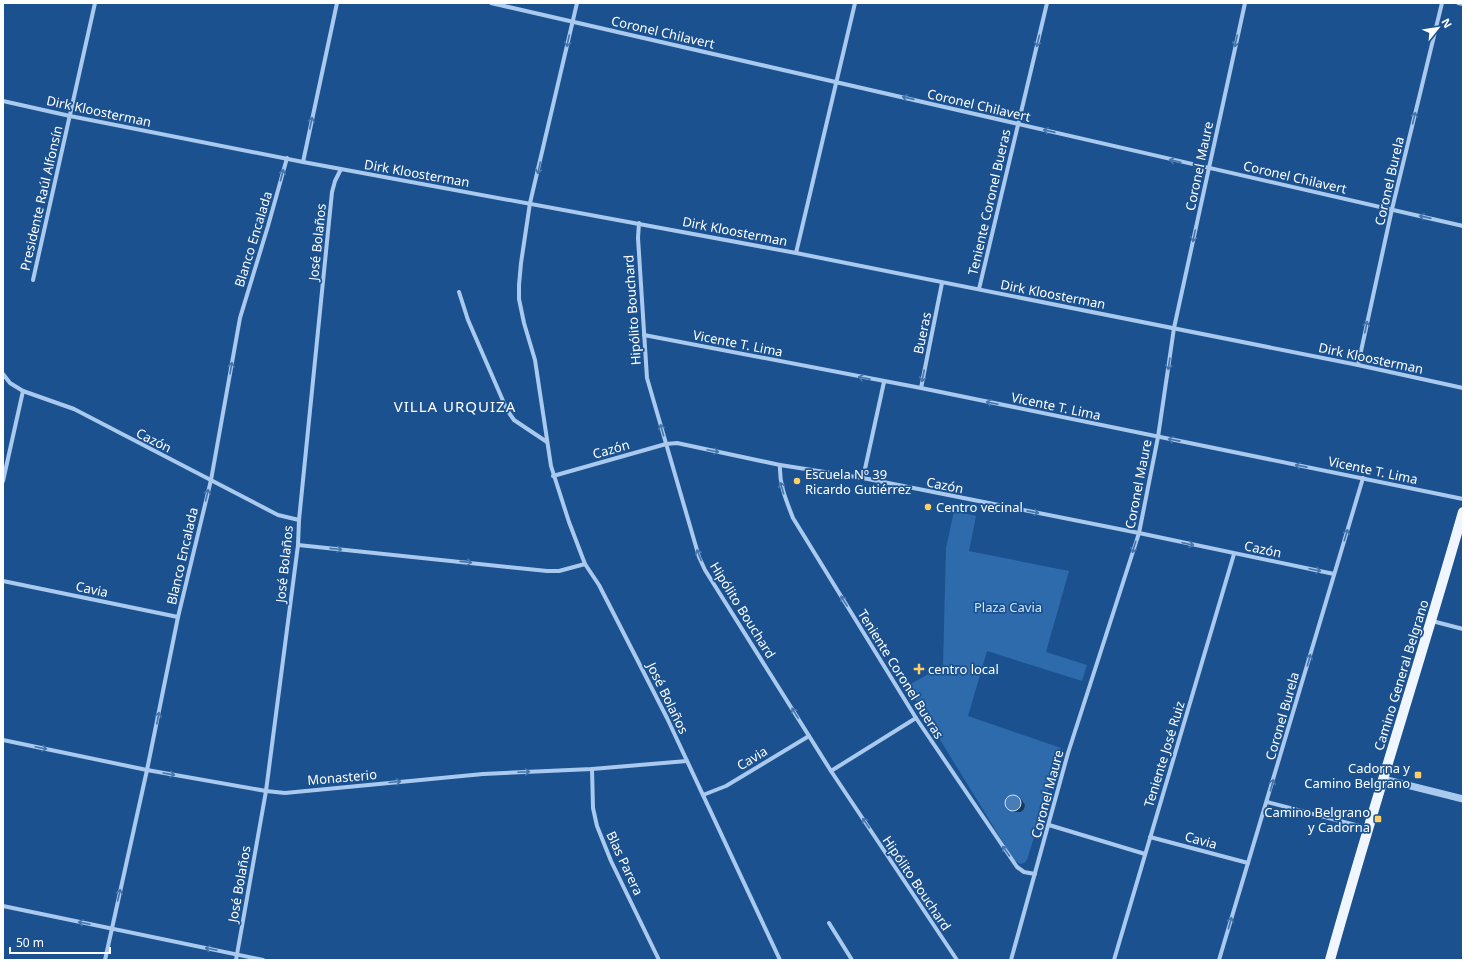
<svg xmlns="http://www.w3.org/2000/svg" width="1466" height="963" font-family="'Noto Sans',sans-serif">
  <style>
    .green { fill: #2e6bad }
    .shadow { fill: #0007 }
    .building { fill: #487db8; stroke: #cfe4fa }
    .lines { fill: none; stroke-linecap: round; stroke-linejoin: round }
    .minor { stroke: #a9caee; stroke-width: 4 }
    .tertiary { stroke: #a9caee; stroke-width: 7 }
    .primary { stroke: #f0f6ff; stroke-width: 10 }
    .oneway { stroke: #4675ac }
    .poi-dot { fill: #ffce66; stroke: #1b518f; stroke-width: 1.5 }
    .labels { text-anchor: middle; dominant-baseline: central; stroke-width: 3.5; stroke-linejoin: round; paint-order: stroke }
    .street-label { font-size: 13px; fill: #fff; stroke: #1b518f }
    .poi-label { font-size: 13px; fill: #fff; stroke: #1b518f; text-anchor: start }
    .park-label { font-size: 13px; fill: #cfe4fa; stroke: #1b518f }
    .quarter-label { font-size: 15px; letter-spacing: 1px; fill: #fff; stroke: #1b518f }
  </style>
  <rect width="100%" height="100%" fill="#1b518f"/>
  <polygon class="green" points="954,511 976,516 969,551 1069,571 1046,652 1087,665 1082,681 987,651 968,716 1061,748 1027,860 1024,863 1020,864 1014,860 907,686 943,666 946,548"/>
  <polygon class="shadow" points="1012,796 1021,799 1025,805 1024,809 1021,812 1014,812 1010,809 1006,803 1008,798"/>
  <circle class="building" cx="1013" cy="803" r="8"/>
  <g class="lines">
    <g class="minor">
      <polyline points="491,3 1463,226"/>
      <polyline points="577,3 530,203 521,263 519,285 519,299 524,323 535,360 551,466 569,522 585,564 599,585 667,718 780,960"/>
      <polyline points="1458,3 1463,4"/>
      <polyline points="3,101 70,116 303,162 796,253 1358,365 1463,388"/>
      <polyline points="303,162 337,3"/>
      <polyline points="639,223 638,238 647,378 699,557 705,570 831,771 957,960"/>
      <polyline points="796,253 855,3"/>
      <polyline points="33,280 95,3"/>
      <polyline points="979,289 1047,3"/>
      <polyline points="459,292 468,320 507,410 514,420 547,442"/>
      <polyline points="644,335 921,388 1463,499"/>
      <polyline points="1358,365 1392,209 1442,3"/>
      <polyline points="3,374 10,383 23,391 74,409 278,515 299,520"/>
      <polyline points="921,388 942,283"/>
      <path d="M780,465C779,484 786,500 793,518L916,718L1017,867L1024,872L1035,874"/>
      <polyline points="553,476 666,444 677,443 780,465 863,478 1139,533 1334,574"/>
      <polyline points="863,478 884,382"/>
      <polyline points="3,481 23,391"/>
      <polyline points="298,545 547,571 559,571 585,564"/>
      <polyline points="3,581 178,617"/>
      <polyline points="1432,621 1463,629"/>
      <polyline points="3,740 147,770 266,791 285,793 483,774 592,769 687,761"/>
      <polyline points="592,769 593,808 597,826 611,861 659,960"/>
      <polyline points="831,771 916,718"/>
      <polyline points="703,795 726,786 809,736"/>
      <polyline points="1267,802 1367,828"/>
      <polyline points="1049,825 1145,854"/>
      <polyline points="1150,837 1248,863"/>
      <polyline points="3,906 263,960"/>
      <polyline points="829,923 852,960"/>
      <polyline points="105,960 147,770 178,617 211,480 240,318 268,226 287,158"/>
      <polyline points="236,960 266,791 298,545 299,520 332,192 335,181 341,169"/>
      <polyline points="1011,960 1068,753 1139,533 1158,437 1174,328 1245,3"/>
      <polyline points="1114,960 1234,554"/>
      <polyline points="1219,960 1363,478"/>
    </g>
    <polyline class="tertiary" points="1383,779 1463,799"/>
    <path class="primary" d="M1330,960C1372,810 1420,662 1463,512"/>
  </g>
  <defs><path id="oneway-shaft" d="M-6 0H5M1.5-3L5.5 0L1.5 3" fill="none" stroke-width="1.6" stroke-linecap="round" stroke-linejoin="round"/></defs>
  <g class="oneway">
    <use href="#oneway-shaft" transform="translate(568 41) rotate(103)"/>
    <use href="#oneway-shaft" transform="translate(1038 41) rotate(104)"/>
    <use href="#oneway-shaft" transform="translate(1236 41) rotate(102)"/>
    <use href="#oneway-shaft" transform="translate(908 98) rotate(-167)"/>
    <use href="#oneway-shaft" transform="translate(1414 118) rotate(-76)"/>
    <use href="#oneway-shaft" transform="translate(311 123) rotate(-78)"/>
    <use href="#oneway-shaft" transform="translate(1049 131) rotate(-167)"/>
    <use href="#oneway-shaft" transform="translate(1175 161) rotate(-167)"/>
    <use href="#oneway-shaft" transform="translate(539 168) rotate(103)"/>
    <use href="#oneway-shaft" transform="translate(282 175) rotate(-75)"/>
    <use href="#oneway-shaft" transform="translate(1425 217) rotate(-167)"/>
    <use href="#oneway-shaft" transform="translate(1194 236) rotate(102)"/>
    <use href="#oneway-shaft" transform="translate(1366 327) rotate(-78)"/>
    <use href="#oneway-shaft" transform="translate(1169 364) rotate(99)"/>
    <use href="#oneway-shaft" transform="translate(231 368) rotate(-80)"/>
    <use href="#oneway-shaft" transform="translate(923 376) rotate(102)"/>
    <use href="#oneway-shaft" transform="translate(864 378) rotate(-169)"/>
    <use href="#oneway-shaft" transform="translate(992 403) rotate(-168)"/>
    <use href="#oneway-shaft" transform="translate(662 430) rotate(-106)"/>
    <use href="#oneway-shaft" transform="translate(1174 440) rotate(-169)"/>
    <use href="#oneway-shaft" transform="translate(713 451) rotate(12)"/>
    <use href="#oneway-shaft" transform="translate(1301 466) rotate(-169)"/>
    <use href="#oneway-shaft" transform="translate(782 488) rotate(-106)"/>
    <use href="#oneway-shaft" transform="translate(207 495) rotate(-77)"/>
    <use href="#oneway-shaft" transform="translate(1033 512) rotate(11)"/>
    <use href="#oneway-shaft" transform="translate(1346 535) rotate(-73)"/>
    <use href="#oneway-shaft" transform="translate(1188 544) rotate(12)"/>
    <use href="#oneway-shaft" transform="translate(1134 547) rotate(107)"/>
    <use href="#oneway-shaft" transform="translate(336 549) rotate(6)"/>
    <use href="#oneway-shaft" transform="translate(699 555) rotate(-112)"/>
    <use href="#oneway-shaft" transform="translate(466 562) rotate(6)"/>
    <use href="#oneway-shaft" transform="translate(1315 570) rotate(12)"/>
    <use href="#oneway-shaft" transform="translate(844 601) rotate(-122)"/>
    <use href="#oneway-shaft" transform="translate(1309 660) rotate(-74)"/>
    <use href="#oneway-shaft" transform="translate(795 713) rotate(-122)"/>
    <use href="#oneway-shaft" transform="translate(158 718) rotate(-79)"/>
    <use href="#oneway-shaft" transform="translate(41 748) rotate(12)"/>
    <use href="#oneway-shaft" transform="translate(524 772) rotate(-3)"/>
    <use href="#oneway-shaft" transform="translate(169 774) rotate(10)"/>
    <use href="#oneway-shaft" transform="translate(395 782) rotate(-5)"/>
    <use href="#oneway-shaft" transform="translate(1272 785) rotate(-74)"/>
    <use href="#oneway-shaft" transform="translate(866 823) rotate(-124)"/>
    <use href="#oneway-shaft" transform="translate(1006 851) rotate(-125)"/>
    <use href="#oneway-shaft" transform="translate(119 895) rotate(-77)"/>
    <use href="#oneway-shaft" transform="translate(84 923) rotate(-168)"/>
    <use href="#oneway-shaft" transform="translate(1230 923) rotate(-74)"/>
    <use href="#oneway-shaft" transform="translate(211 949) rotate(-168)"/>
  </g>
  <g class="poi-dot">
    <circle cx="797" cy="481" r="4"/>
    <circle cx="928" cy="507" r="4"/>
    <path d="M917 663h4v4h4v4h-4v4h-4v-4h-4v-4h4z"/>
    <rect x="1414" y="771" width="8" height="8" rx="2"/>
    <rect x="1374" y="815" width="8" height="8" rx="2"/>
  </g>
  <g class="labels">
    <g class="street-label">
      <text transform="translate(663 32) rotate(13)">Coronel Chilavert</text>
      <text transform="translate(979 105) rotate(13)">Coronel Chilavert</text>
      <text transform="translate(99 111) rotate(12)">Dirk Kloosterman</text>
      <text transform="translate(1199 166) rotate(-78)">Coronel Maure</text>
      <text transform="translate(417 173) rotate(10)">Dirk Kloosterman</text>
      <text transform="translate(1295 177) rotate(13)">Coronel Chilavert</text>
      <text transform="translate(1389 181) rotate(-77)">Coronel Burela</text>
      <text transform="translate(41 198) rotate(-77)">Presidente Raúl Alfonsín</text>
      <text transform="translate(989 202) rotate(-77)">Teniente Coronel Bueras</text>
      <text transform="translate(735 231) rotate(11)">Dirk Kloosterman</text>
      <text transform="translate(253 239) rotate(-73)">Blanco Encalada</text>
      <text transform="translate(317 242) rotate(-84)">José Bolaños</text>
      <text transform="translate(1053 294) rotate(11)">Dirk Kloosterman</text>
      <text transform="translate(632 310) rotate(-94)">Hipólito Bouchard</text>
      <text transform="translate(922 333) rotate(-78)">Bueras</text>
      <text transform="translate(738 343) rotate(11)">Vicente T. Lima</text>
      <text transform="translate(1371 358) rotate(12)">Dirk Kloosterman</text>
      <text transform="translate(1056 406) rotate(12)">Vicente T. Lima</text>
      <text transform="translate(154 440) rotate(27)">Cazón</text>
      <text transform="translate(611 449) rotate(-16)">Cazón</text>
      <text transform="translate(1373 470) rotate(12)">Vicente T. Lima</text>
      <text transform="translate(1138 484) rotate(-79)">Coronel Maure</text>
      <text transform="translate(945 485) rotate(11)">Cazón</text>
      <text transform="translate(1263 549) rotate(12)">Cazón</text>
      <text transform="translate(182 556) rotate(-77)">Blanco Encalada</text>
      <text transform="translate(284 564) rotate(-84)">José Bolaños</text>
      <text transform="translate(92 589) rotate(12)">Cavia</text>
      <text transform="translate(743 610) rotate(58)">Hipólito Bouchard</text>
      <text transform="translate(901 674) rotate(58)">Teniente Coronel Bueras</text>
      <text transform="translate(1401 675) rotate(-73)">Camino General Belgrano</text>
      <text transform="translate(668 698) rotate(64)">José Bolaños</text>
      <text transform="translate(1282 716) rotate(-74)">Coronel Burela</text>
      <text transform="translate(1164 754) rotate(-73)">Teniente José Ruiz</text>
      <text transform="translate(752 758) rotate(-31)">Cavia</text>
      <text transform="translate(342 777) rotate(-5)">Monasterio</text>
      <text transform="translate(1047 794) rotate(-75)">Coronel Maure</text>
      <text transform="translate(1201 840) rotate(15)">Cavia</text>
      <text transform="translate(625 863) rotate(65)">Blas Parera</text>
      <text transform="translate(917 883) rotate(56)">Hipólito Bouchard</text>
      <text transform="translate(239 884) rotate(-80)">José Bolaños</text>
    </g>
    <g class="poi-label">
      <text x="805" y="474">Escuela Nº 39<tspan x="805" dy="15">Ricardo Gutiérrez</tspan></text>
      <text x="936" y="507">Centro vecinal</text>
      <text x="928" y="669">centro local</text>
      <text x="1410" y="768" text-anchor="end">Cadorna y<tspan x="1410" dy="15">Camino Belgrano</tspan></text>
      <text x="1370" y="812" text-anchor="end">Camino Belgrano<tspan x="1370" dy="15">y Cadorna</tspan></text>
    </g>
    <g class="park-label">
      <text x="1008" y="607">Plaza Cavia</text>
    </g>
    <g class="quarter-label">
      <text x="455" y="406">VILLA URQUIZA</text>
    </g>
  </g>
  <rect width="1466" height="963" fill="none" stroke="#ffffff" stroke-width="8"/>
  <g transform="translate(1438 28) rotate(60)" stroke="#1b518f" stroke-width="3" paint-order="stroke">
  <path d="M0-3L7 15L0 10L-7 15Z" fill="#ffffff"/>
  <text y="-6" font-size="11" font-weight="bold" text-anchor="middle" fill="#ffffff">N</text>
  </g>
  <path d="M10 947v6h100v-6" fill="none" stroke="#ffffff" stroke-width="2"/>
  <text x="16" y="947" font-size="12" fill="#ffffff" stroke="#1b518f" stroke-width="3" paint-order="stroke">50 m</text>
</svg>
